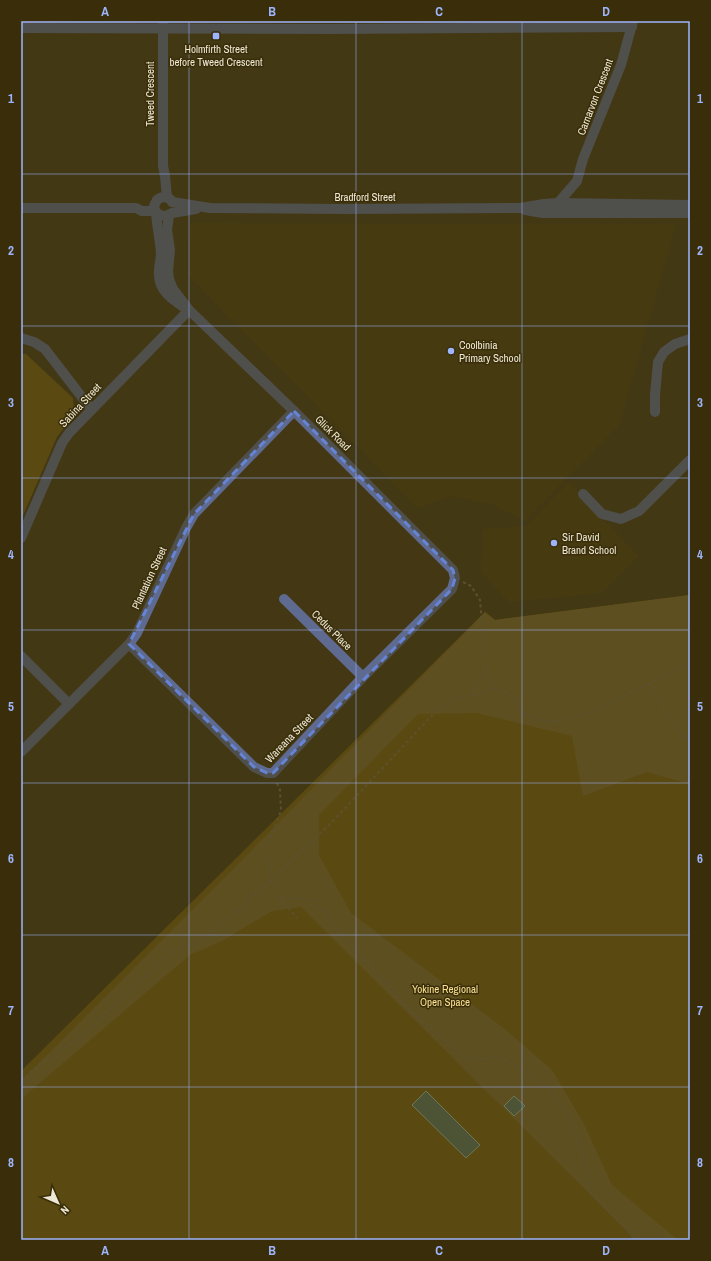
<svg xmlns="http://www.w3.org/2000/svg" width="711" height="1261" font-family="'Archivo Narrow',sans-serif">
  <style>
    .built { fill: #4b3d0f }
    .green { fill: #755e0c }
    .forest { fill: #7f6b2f }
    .building { fill: #57775e; stroke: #a0c3a7 }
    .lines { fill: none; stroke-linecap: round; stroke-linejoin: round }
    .path { stroke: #796f50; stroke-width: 2; stroke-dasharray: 3 3; stroke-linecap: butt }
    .minor { stroke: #5e6a90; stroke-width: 10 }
    .marked { fill: none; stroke: #6684d6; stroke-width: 3; stroke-dasharray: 8 5; stroke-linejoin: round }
    .grid { fill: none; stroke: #9eb4fd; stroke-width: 1; stroke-opacity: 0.55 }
    .poi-dot { fill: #9eb4fd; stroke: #392e09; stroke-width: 1.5 }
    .labels { text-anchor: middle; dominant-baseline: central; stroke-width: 3; stroke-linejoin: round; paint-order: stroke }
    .poi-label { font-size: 11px; fill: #ede7d3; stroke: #392e09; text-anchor: start }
    .street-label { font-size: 11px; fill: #ede7d3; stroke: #392e09 }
    .park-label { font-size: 11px; fill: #fbe093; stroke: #392e09 }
    .neatline { fill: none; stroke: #9eb4fd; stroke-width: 1.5 }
    .grid-label { font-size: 13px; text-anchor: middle; font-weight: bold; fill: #9eb4fd }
  </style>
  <rect width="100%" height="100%" fill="#443814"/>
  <g class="built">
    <polygon points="190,223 676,224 619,425 525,521 492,504 450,496 418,508 189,276"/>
    <polygon points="569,482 638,556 601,593 509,602 481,572 483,529 526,526"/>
  </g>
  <g class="green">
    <polygon points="21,354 26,354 73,398 74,414 57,437 21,520"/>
    <polygon points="690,595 690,1240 21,1240 21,1071 485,612 495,620"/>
  </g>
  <polygon class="forest" points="690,595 690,784 647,772 583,796 572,736 477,713 418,714 319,815 319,855 351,913 506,1030 552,1070 583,1122 612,1185 678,1240 632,1240 632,1236 301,907 272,911 222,941 190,955 28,1093 21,1100 21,1081 247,855 485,612 495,620"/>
  <g class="building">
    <polygon points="426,1091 480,1145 466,1158 412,1105"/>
    <polygon points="514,1096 525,1106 514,1116 504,1106"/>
  </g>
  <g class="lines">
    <g class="path">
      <polyline points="463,582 471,586 480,600 486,671 495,689 507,692 513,698 524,713 536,719 555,722 585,714 649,684 671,723 690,741"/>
      <polyline points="649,684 690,664"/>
      <polyline points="471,696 486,671"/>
      <polyline points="272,878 266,848 281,811 280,790 276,781"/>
      <polyline points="271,880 280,899 302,898 313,901 408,1009 465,1057 480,1059 495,1057 509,1062 539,1080 560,1103 573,1127 587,1170 589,1191 600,1203 637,1240"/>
      <polyline points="280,899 297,918"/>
      <polyline points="21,1081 36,1067 83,1035 173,950 198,942 209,936 271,880 333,821 439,708 456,699 495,689"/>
      <polyline points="626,1240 633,1236"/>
    </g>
    <g class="minor">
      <polyline points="163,21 163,166 165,176 167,198"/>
      <polyline points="21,28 330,29 632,27"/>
      <path d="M172,201C168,196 162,196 157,200L154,206C155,213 159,216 166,216L172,213L196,209"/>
      <polyline points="172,202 210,208 346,209 520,208 544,204 558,203 690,205"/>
      <polyline points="558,203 577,181 583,159 621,65 633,21"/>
      <polyline points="21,208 136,208 142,211 155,211"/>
      <polyline points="525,210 543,213 690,213"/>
      <path d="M156,213C157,226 160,240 161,253C161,261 158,268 159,275C159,291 173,300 185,308"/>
      <polyline points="21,338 34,342 45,349 91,409"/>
      <polyline points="655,412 655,395 658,362 664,352 675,344 690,339"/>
      <polyline points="583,494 602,514 621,519 639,511 690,460"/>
      <polyline points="21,538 62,443 69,433 189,310"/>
      <polyline points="284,599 363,677"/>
      <polyline points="129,644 254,767 267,773 273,773 363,677 452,589 455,578 453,570 294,411 189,310 173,289 169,279 168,271 170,250 167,230 169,215"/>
      <polyline points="21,656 69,704"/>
      <polyline points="21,752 129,644 137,633 186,528 194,514 294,411"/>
    </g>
  </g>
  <path d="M0 0H711V1261H0ZM294,411L453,570L455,578L452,589L273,773H267L254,767L129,644L194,514Z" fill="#443814" fill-opacity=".55" fill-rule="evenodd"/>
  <path class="marked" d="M294,411L453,570L455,578L452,589L273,773H267L254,767L129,644L194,514Z"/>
  <path class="grid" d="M189,21V1240M356,21V1240M522,21V1240M21,174H690M21,326H690M21,478H690M21,630H690M21,783H690M21,935H690M21,1087H690"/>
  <g class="poi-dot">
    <rect x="212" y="32" width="8" height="8" rx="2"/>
    <circle cx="451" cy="351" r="4"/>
    <circle cx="554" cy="543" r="4"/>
  </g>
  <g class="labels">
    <g class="poi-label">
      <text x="216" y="49" text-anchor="middle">Holmfirth Street<tspan x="216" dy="13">before Tweed Crescent</tspan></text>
      <text x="459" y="345">Coolbinia<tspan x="459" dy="13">Primary School</tspan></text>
      <text x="562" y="537">Sir David<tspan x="562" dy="13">Brand School</tspan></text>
    </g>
    <g class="street-label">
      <text transform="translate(150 94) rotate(-90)">Tweed Crescent</text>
      <text transform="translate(595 97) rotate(-69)">Carnarvon Crescent</text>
      <text x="365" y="197">Bradford Street</text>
      <text transform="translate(80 405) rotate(-47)">Sabina Street</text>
      <text transform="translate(333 433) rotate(45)">Glick Road</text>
      <text transform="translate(149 578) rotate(-65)">Plantation Street</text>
      <text transform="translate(332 630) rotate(45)">Cedus Place</text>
      <text transform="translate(289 738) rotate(-46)">Wareana Street</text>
    </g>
    <g class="park-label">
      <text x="445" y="989">Yokine Regional<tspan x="445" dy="13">Open Space</tspan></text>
    </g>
  </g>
  <rect width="711" height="1261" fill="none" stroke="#392e09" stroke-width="44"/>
  <g transform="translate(58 1203) rotate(135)" stroke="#392e09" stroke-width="3" paint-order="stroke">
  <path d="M0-3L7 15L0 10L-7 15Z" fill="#ede7d3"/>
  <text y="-6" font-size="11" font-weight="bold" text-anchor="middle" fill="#ede7d3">N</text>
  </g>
  <rect x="22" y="22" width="667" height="1217" class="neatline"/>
  <g class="grid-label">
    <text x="105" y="16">A</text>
    <text x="272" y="16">B</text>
    <text x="439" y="16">C</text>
    <text x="606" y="16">D</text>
    <text x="11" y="103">1</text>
    <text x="700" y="103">1</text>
    <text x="11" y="255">2</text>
    <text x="700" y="255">2</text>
    <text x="11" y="407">3</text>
    <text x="700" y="407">3</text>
    <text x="11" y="559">4</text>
    <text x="700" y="559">4</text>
    <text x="11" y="711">5</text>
    <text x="700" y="711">5</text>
    <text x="11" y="863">6</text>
    <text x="700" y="863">6</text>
    <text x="11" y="1015">7</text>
    <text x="700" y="1015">7</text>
    <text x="11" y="1167">8</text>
    <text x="700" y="1167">8</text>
    <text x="105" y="1255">A</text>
    <text x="272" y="1255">B</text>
    <text x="439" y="1255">C</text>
    <text x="606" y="1255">D</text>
  </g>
</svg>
